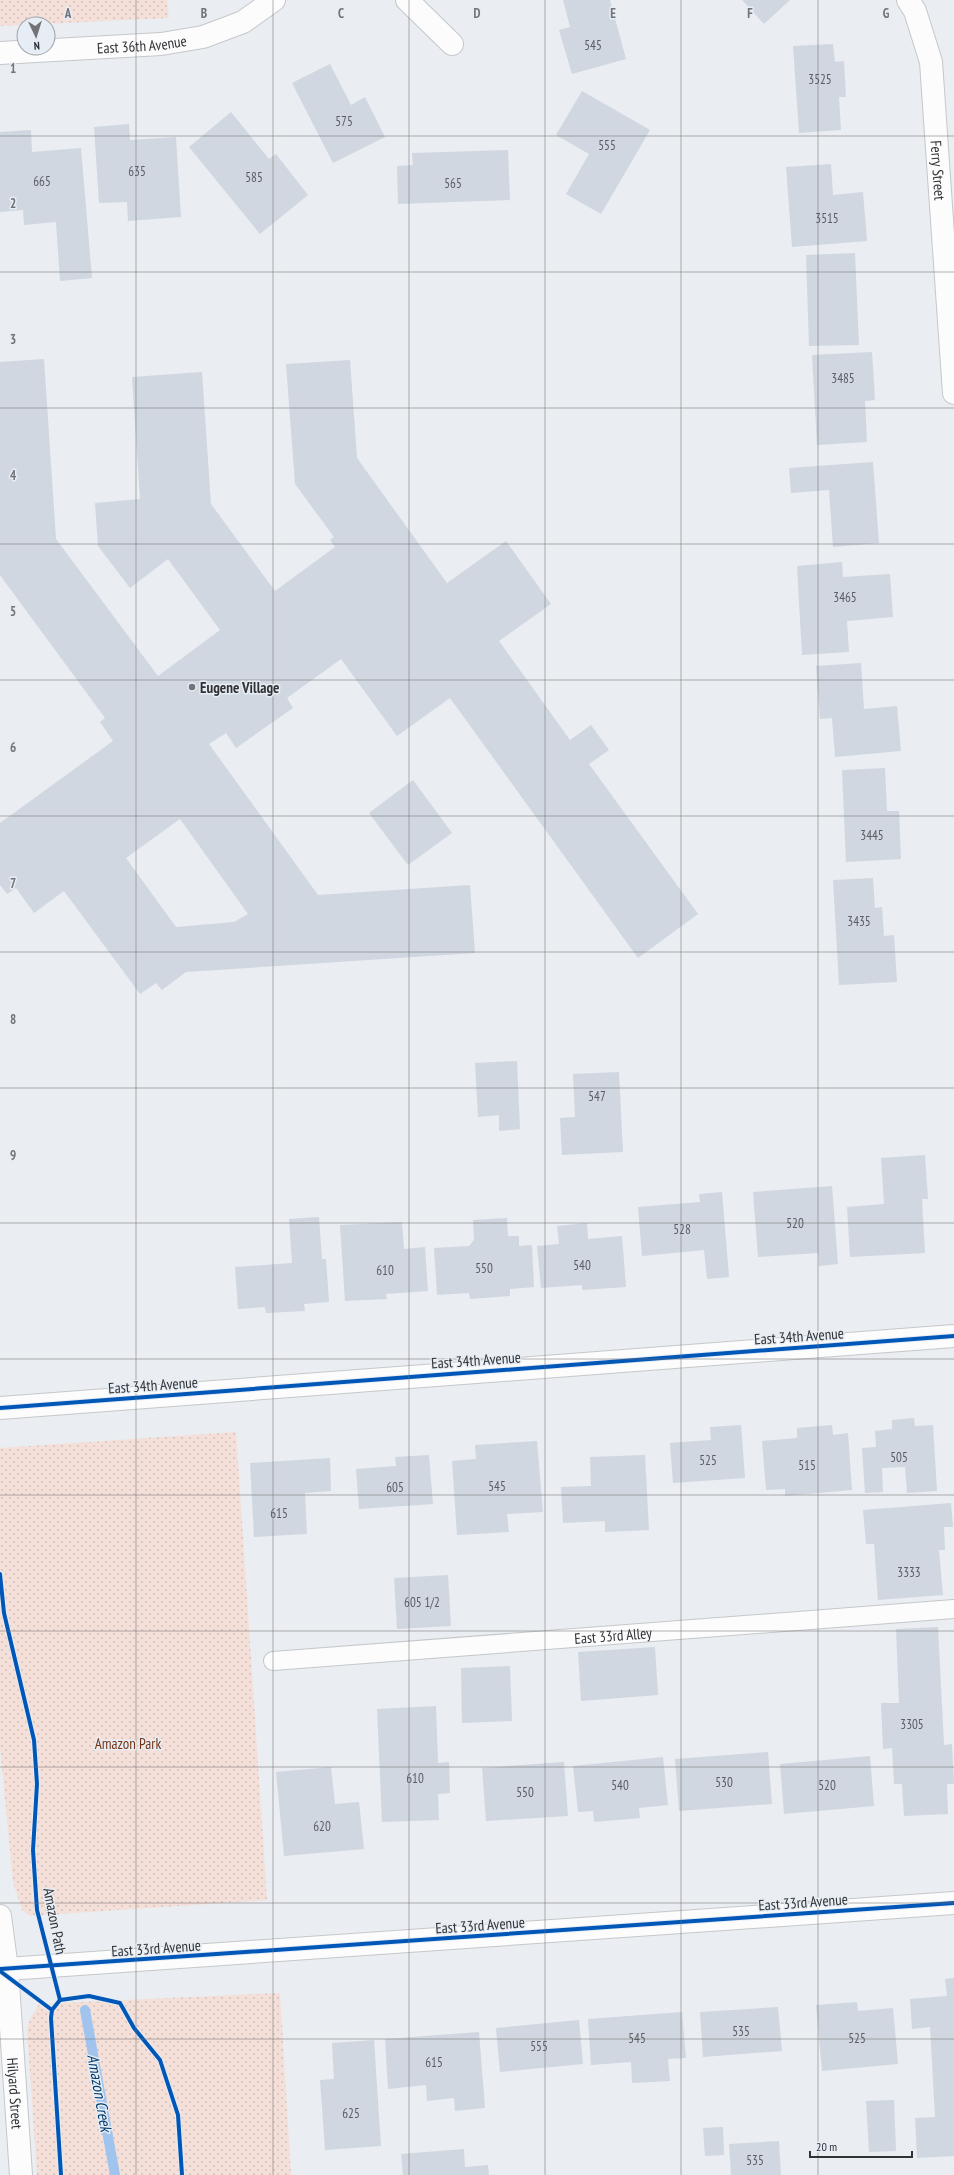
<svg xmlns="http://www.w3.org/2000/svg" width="954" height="2175" font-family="'PT Sans Narrow',sans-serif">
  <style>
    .park { fill: url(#park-dots) }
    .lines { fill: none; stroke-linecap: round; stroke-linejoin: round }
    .stream { stroke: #a0c4ee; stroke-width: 10 }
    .building { fill: #d0d7e0; fill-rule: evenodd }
    .lane-casing { stroke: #c5c8ca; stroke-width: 20 }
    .street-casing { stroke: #c5c8ca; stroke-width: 24 }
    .secondary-casing { stroke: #c5c8ca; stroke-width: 24 }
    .lane { stroke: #fcfcfd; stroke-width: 18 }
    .street { stroke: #fcfcfd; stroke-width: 22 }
    .secondary { stroke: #fcfcfd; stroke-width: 22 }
    .cycleway-casing { stroke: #e7edf4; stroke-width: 6 }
    .cycleway { stroke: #0057b8; stroke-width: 4 }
    .grid { fill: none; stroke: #717377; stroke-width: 1; stroke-opacity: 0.55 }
    .poi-dot { fill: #717377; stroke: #e7edf4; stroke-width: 1.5 }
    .labels { text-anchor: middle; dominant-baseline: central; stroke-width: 3; stroke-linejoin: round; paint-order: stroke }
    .number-label { font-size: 13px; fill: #5a5d62 }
    .street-label { font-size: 15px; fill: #303235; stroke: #e7edf4 }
    .poi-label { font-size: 15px; font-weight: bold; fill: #303235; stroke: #e7edf4; text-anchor: start }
    .park-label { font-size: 15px; fill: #773415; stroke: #e7edf4 }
    .water-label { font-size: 16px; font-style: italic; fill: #013c6f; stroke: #e7edf4 }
    .grid-label { font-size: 13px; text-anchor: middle; font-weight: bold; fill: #717377; stroke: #e7edf4; stroke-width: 3; stroke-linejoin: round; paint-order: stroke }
  </style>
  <defs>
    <pattern id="park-dots" width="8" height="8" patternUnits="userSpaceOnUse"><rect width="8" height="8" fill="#f4e0d9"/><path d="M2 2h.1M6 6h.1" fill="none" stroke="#d2c1bb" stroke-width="1.8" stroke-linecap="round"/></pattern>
  </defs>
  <rect width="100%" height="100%" fill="#eaedf1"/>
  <g class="park">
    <polygon points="0,0 167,0 169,18 0,26"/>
    <polygon points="236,1432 267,1900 30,1916 22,1910 13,1882 0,1747 0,1448"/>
    <polygon points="280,1993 291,2175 37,2175 27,2030 30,2019 39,2004"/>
  </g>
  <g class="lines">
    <polyline class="stream" points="85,2010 115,2175"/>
  </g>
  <g class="building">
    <polygon points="563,0 610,0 626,59 572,74 559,30 570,27"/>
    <polygon points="742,0 790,0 764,24"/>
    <polygon points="833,44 835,62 844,61 846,97 839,97 841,130 799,133 793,46"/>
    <polygon points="330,64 351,105 365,97 385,137 333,163 292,83"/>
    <polygon points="582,91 650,130 601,214 566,194 589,154 556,135"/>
    <polygon points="231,112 269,159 276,154 308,195 260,234 189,147"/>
    <polygon points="129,124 130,140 176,137 181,217 128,221 127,202 99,203 94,127"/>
    <polygon points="31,130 32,152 81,148 92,278 60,281 56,222 24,225 23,210 0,212 0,132"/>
    <polygon points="508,150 510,200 398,204 397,166 413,165 412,153"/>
    <polygon points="831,164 833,195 863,192 867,241 792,247 786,167"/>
    <polygon points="855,253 859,345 809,346 806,255"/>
    <polygon points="872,352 875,400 865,401 867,442 817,445 812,355"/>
    <path d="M44,359L56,539L158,676L220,630L168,559L130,588L98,546L95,503L140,499L132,377L202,372L211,504L275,591L335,547L330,540L334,537L295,484L286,364L350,360L357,458L447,583L506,541L551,604L499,641L570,740L591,725L609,750L589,764L698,914L638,958L450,698L397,736L341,659L287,698L293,708L236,748L226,733L209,744L318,895L470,885L475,953L186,972L162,990L156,983L140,994L64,891L34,913L16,888L7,894L0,885V823L113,741L100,722L105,718L0,575V362ZM180,819L248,914L234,922L176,927L126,858Z"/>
    <polygon points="873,462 879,543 833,547 829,490 791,493 789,468"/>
    <polygon points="842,562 843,577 890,574 893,617 847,621 849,652 802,655 797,566"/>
    <polygon points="861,663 864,709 897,706 901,751 835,757 832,718 820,719 816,666"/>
    <polygon points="885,768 887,811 899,811 901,859 846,862 842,770"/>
    <polygon points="413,780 452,833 408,865 369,813"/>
    <polygon points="873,878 875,908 882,907 884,936 894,935 897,982 839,985 833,880"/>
    <polygon points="517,1061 520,1129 499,1131 499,1115 478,1117 475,1063"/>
    <polygon points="619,1072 623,1152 562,1155 560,1118 575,1117 573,1074"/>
    <polygon points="925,1155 928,1199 922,1199 925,1253 850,1257 847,1207 884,1204 881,1158"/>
    <polygon points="832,1186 838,1264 819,1266 818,1253 758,1257 753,1192"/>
    <polygon points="722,1192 729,1277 707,1279 704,1250 642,1256 638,1207 700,1202 699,1194"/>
    <polygon points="319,1217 322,1259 326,1259 329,1302 304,1304 305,1311 266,1313 265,1307 238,1309 235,1267 292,1263 289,1219"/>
    <polygon points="507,1218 508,1236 519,1236 519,1246 532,1245 534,1287 510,1289 510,1296 470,1299 469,1293 437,1295 434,1248 469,1246 474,1240 473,1220"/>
    <polygon points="402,1222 404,1249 425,1247 428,1291 386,1294 387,1299 345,1301 340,1225"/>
    <polygon points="587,1223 588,1239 622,1236 626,1287 582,1290 582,1285 541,1288 537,1246 559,1244 557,1226"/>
    <polygon points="914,1418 915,1426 933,1425 937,1491 907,1493 905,1467 882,1468 883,1492 865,1493 862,1448 876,1447 875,1431 892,1429 892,1420"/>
    <polygon points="741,1425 745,1478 673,1483 670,1443 711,1440 710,1427"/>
    <polygon points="832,1425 833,1435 848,1433 852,1490 785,1496 785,1489 766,1490 762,1441 797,1438 797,1428"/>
    <polygon points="537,1441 543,1512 507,1514 509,1532 457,1535 452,1461 476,1459 475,1445"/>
    <polygon points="429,1455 433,1504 359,1509 356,1469 396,1466 395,1457"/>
    <polygon points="645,1455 649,1530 605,1532 605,1521 563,1523 561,1487 591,1486 590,1457"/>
    <polygon points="330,1458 331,1491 305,1493 307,1534 254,1537 250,1463"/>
    <polygon points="951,1503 953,1527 944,1527 945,1550 939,1550 943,1595 878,1600 874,1544 866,1544 863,1510"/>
    <polygon points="448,1575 451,1626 397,1629 394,1578"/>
    <polygon points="938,1627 944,1745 952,1744 954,1784 947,1784 948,1814 904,1816 902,1784 894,1784 892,1748 883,1749 881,1703 899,1703 896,1629"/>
    <polygon points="655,1647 658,1695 581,1701 578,1652"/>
    <polygon points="510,1666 512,1721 462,1723 461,1668"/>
    <polygon points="436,1706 438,1763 449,1762 450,1793 438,1794 439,1820 382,1822 377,1709"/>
    <polygon points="768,1752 772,1804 679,1811 675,1759"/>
    <polygon points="870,1756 874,1806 784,1814 780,1764"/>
    <polygon points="663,1757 668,1805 639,1808 640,1818 594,1822 593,1811 578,1812 573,1766"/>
    <polygon points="564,1762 568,1816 486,1821 482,1768"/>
    <polygon points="331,1767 335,1804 359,1802 364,1849 284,1856 276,1772"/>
    <polygon points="954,1978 954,2156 917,2158 915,2118 935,2117 930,2027 912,2029 910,1999 947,1996 945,1979"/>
    <polygon points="857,2002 858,2011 893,2008 898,2064 822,2071 816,2005"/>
    <polygon points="778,2007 782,2051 703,2057 700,2012"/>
    <polygon points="682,2012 686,2058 668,2059 670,2081 632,2083 631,2062 591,2065 588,2019"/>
    <polygon points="579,2020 583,2064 500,2072 496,2028"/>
    <polygon points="479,2032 485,2108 455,2111 454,2098 427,2101 426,2085 388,2089 385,2039"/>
    <polygon points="374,2040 381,2146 325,2150 320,2080 334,2079 332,2043"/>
    <polygon points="894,2100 896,2151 869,2152 866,2101"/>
    <polygon points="723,2127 724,2155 705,2156 703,2128"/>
    <polygon points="779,2141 781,2175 731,2175 729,2144"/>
    <polygon points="464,2149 465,2167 488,2165 489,2175 403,2175 401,2154"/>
  </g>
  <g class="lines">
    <g class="lane-casing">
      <g id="lane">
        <path id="s1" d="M273,1661L954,1609"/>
      </g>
    </g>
    <g class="street-casing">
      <g id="street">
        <polyline points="407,0 452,44"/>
        <path id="s2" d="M908,0L915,11L931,62L954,393"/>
        <path id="s3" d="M0,53L161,44L203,37L243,22L274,0"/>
        <polyline points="0,1408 954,1336"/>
        <polyline points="7,1969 954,1903"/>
      </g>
    </g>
    <g class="secondary-casing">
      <g id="secondary">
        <path id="s4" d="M0,1916L7,1969L21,2175"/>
      </g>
    </g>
    <use href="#lane" class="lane"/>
    <use href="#street" class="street"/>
    <use href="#secondary" class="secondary"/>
    <g class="cycleway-casing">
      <g id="cycleway">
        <polyline points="0,1408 954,1336"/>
        <polyline points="0,1574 4,1613 34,1740 37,1784 33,1850 37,1910 60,2000"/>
        <polyline points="0,1969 954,1903"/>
        <polyline points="0,1971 52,2010"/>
        <polyline points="60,2000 89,1996 120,2003 134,2028 160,2060 178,2115 182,2175"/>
        <polyline points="60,2000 52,2010 51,2018 61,2175"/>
      </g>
    </g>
    <use href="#cycleway" class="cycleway"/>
  </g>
  <path class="grid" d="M136,0V2175M273,0V2175M409,0V2175M545,0V2175M681,0V2175M818,0V2175M0,136H954M0,272H954M0,408H954M0,544H954M0,680H954M0,816H954M0,952H954M0,1088H954M0,1223H954M0,1359H954M0,1495H954M0,1631H954M0,1767H954M0,1903H954M0,2039H954"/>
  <circle class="poi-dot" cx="192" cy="687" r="4"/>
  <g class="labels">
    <g class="number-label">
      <text x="593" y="45">545</text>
      <text x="820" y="79">3525</text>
      <text x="344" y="121">575</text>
      <text x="607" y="145">555</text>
      <text x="137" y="171">635</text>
      <text x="254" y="177">585</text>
      <text x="42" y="181">665</text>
      <text x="453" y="183">565</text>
      <text x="827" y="218">3515</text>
      <text x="843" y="378">3485</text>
      <text x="845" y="597">3465</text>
      <text x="872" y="835">3445</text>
      <text x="859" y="921">3435</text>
      <text x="597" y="1096">547</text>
      <text x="795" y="1223">520</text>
      <text x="682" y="1229">528</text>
      <text x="582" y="1265">540</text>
      <text x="484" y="1268">550</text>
      <text x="385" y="1270">610</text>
      <text x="899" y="1457">505</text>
      <text x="708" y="1460">525</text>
      <text x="807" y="1465">515</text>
      <text x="497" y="1486">545</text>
      <text x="395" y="1487">605</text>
      <text x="279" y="1513">615</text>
      <text x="909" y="1572">3333</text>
      <text x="422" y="1602">605 1/2</text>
      <text x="912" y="1724">3305</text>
      <text x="415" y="1778">610</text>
      <text x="724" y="1782">530</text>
      <text x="620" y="1785">540</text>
      <text x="827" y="1785">520</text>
      <text x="525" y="1792">550</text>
      <text x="322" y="1826">620</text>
      <text x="741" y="2031">535</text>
      <text x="637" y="2038">545</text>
      <text x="857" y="2038">525</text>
      <text x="539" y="2046">555</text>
      <text x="434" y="2062">615</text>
      <text x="351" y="2113">625</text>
      <text x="755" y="2160">535</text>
    </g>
    <g class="street-label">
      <text stroke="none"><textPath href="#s3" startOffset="142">East 36th Avenue</textPath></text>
      <text stroke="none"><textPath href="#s2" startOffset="175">Ferry Street</textPath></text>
      <text transform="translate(799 1336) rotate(-4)">East 34th Avenue</text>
      <text transform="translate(476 1360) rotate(-4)">East 34th Avenue</text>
      <text transform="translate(153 1385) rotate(-4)">East 34th Avenue</text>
      <text stroke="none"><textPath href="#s1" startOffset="341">East 33rd Alley</textPath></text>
      <text transform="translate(803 1902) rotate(-4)">East 33rd Avenue</text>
      <text transform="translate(55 1921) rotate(79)">Amazon Path</text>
      <text transform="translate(480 1925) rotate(-4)">East 33rd Avenue</text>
      <text transform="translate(156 1948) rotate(-4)">East 33rd Avenue</text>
      <text stroke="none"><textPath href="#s4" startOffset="178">Hilyard Street</textPath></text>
    </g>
    <g class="poi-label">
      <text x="200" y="687">Eugene Village</text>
    </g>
    <g class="park-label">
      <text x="128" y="1743">Amazon Park</text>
    </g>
    <g class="water-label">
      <text transform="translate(100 2093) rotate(80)">Amazon Creek</text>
    </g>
  </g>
  <g class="grid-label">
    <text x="68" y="18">A</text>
    <text x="204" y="18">B</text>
    <text x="341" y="18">C</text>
    <text x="477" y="18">D</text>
    <text x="613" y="18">E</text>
    <text x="750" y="18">F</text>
    <text x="886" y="18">G</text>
    <text x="13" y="73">1</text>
    <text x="13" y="208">2</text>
    <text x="13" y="344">3</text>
    <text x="13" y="480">4</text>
    <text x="13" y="616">5</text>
    <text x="13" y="752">6</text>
    <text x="13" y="888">7</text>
    <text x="13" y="1024">8</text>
    <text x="13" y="1160">9</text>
  </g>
  <g transform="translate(36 36) rotate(176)"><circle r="19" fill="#e7edf4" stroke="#9ea2a8"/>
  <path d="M0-3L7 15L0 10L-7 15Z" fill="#717377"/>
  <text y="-6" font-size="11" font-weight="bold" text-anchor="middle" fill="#303235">N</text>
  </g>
  <path d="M810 2151v6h102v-6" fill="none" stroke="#303235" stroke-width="2"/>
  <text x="816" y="2151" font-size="12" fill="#303235" stroke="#e7edf4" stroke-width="3" paint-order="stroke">20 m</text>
</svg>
